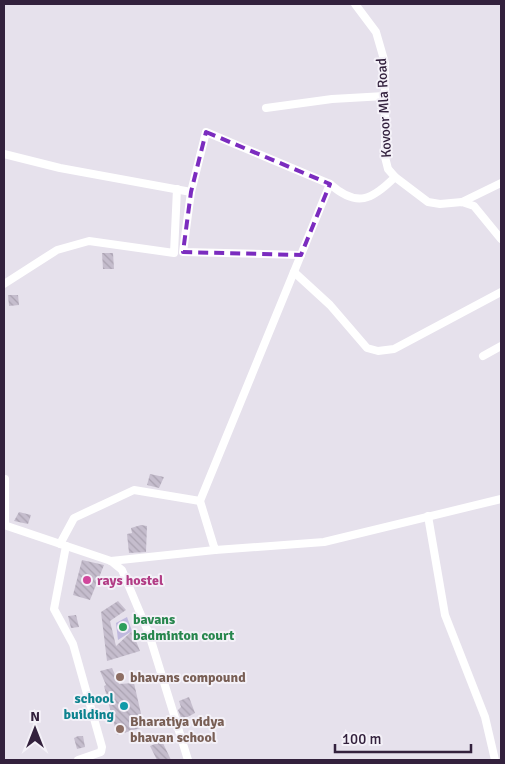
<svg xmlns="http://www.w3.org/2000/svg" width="505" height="764" font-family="Signika,sans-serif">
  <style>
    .green { fill: #c0b9de }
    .building { fill: url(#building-back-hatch) }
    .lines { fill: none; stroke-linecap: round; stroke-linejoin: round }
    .minor { stroke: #fff; stroke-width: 8 }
    .marked { fill: none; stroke: #7b2cbf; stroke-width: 4; stroke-dasharray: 10 6; stroke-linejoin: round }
    .hotel-dot { fill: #d1479c; stroke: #f4f1f8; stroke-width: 2 }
    .leisure-dot { fill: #2e9e5b; stroke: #f4f1f8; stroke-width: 2 }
    .education-dot { fill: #8d6e63; stroke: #f4f1f8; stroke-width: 2 }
    .culture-dot { fill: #0f9aa8; stroke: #f4f1f8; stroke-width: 2 }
    .labels { text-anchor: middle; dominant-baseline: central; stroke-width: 4; stroke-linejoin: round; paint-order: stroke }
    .street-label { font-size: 14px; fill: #33213d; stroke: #f4f1f8 }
    .hotel-label { font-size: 14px; font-weight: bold; fill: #b23c85; stroke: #f4f1f8; text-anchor: start }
    .leisure-label { font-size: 14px; font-weight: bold; fill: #27864d; stroke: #f4f1f8; text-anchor: start }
    .education-label { font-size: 14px; font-weight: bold; fill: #785e54; stroke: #f4f1f8; text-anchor: start }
    .culture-label { font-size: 14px; font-weight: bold; fill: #0d838f; stroke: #f4f1f8; text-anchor: end }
  </style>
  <defs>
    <pattern id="building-back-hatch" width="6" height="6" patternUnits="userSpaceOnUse" patternTransform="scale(1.25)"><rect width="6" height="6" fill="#c5bdcd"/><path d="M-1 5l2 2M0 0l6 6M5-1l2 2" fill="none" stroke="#aaa2b1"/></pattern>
  </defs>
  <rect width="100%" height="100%" fill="#e6e1ec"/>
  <polygon class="green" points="127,617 132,631 118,640 116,623"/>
  <g class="building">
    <polygon points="102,253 113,253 114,269 103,269"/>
    <polygon points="8,295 18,295 19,305 9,306"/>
    <polygon points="150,474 164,477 159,488 147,485"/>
    <polygon points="19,512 31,515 28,524 14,521"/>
    <polygon points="141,525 147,526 146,552 129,553 127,534 132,533 131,528"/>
    <polygon points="82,560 104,565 90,600 73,595"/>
    <polygon points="118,601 126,610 110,621 116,646 132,631 140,651 107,661 101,612"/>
    <polygon points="76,615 79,627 71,628 68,616"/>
    <polygon points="112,668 119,684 134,683 144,727 117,735 104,686 106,685 100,671"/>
    <polygon points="189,697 195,713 182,720 178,710 181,707 179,701"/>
    <polygon points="78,736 83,736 85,747 77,749 74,738"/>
    <polygon points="162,741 171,760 157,760 150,746"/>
  </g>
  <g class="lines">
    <g class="minor">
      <polyline points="355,4 376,32 385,63 385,157 388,169 395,177 428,202 440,204 462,202 474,206 501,239"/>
      <polyline points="266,108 332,99 385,96"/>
      <polyline points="4,154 60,168 191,192 206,132 330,184 200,501 134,490 74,518 60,544"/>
      <path d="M330,184C357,208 372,200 395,177"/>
      <polyline points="191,192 183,252 301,255"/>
      <polyline points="462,202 501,183"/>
      <polyline points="294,272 330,305 367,348 378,351 394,349 501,292"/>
      <polyline points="4,284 57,250 89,241 174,253 177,189"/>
      <polyline points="483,356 501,346"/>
      <polyline points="5,479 5,525"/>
      <polyline points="200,501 215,550 324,542 501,499"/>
      <polyline points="428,516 445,615 485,717 495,760"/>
      <polyline points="4,525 111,561 122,570 149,634 188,760"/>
      <polyline points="66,546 54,609 73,644 102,747 101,752 78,760"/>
      <polyline points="111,561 215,550"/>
    </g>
  </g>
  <path class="marked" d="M206,132L330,184L301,255L183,252L191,192Z"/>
  <circle class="hotel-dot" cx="87" cy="580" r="5"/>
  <circle class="leisure-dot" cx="123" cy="627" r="5"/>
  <g class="education-dot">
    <circle cx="120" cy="677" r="5"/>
    <circle cx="120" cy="729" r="5"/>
  </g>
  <circle class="culture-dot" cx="124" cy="706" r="5"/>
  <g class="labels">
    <g class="street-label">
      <text transform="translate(384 108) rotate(-93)">Kovoor Mla Road</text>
    </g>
    <g class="hotel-label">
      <text x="97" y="580">rays hostel</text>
    </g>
    <g class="leisure-label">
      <text x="133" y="619">bavans<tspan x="133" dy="16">badminton court</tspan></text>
    </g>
    <g class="education-label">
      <text x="130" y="677">bhavans compound</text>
      <text x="130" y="721">Bharatiya vidya<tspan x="130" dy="16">bhavan school</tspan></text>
    </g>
    <g class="culture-label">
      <text x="114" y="698">school<tspan x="114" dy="16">building</tspan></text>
    </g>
  </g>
  <rect width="505" height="764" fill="none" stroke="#33213d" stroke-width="10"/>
  <g transform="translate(35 729)" stroke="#f4f1f8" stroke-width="4" paint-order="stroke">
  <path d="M0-4L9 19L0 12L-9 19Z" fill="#33213d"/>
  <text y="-8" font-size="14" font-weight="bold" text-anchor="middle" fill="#33213d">N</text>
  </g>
  <path d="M335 744v8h136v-8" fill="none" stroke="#33213d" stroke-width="2.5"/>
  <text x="342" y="744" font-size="15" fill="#33213d" stroke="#f4f1f8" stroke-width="4" paint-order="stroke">100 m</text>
</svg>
